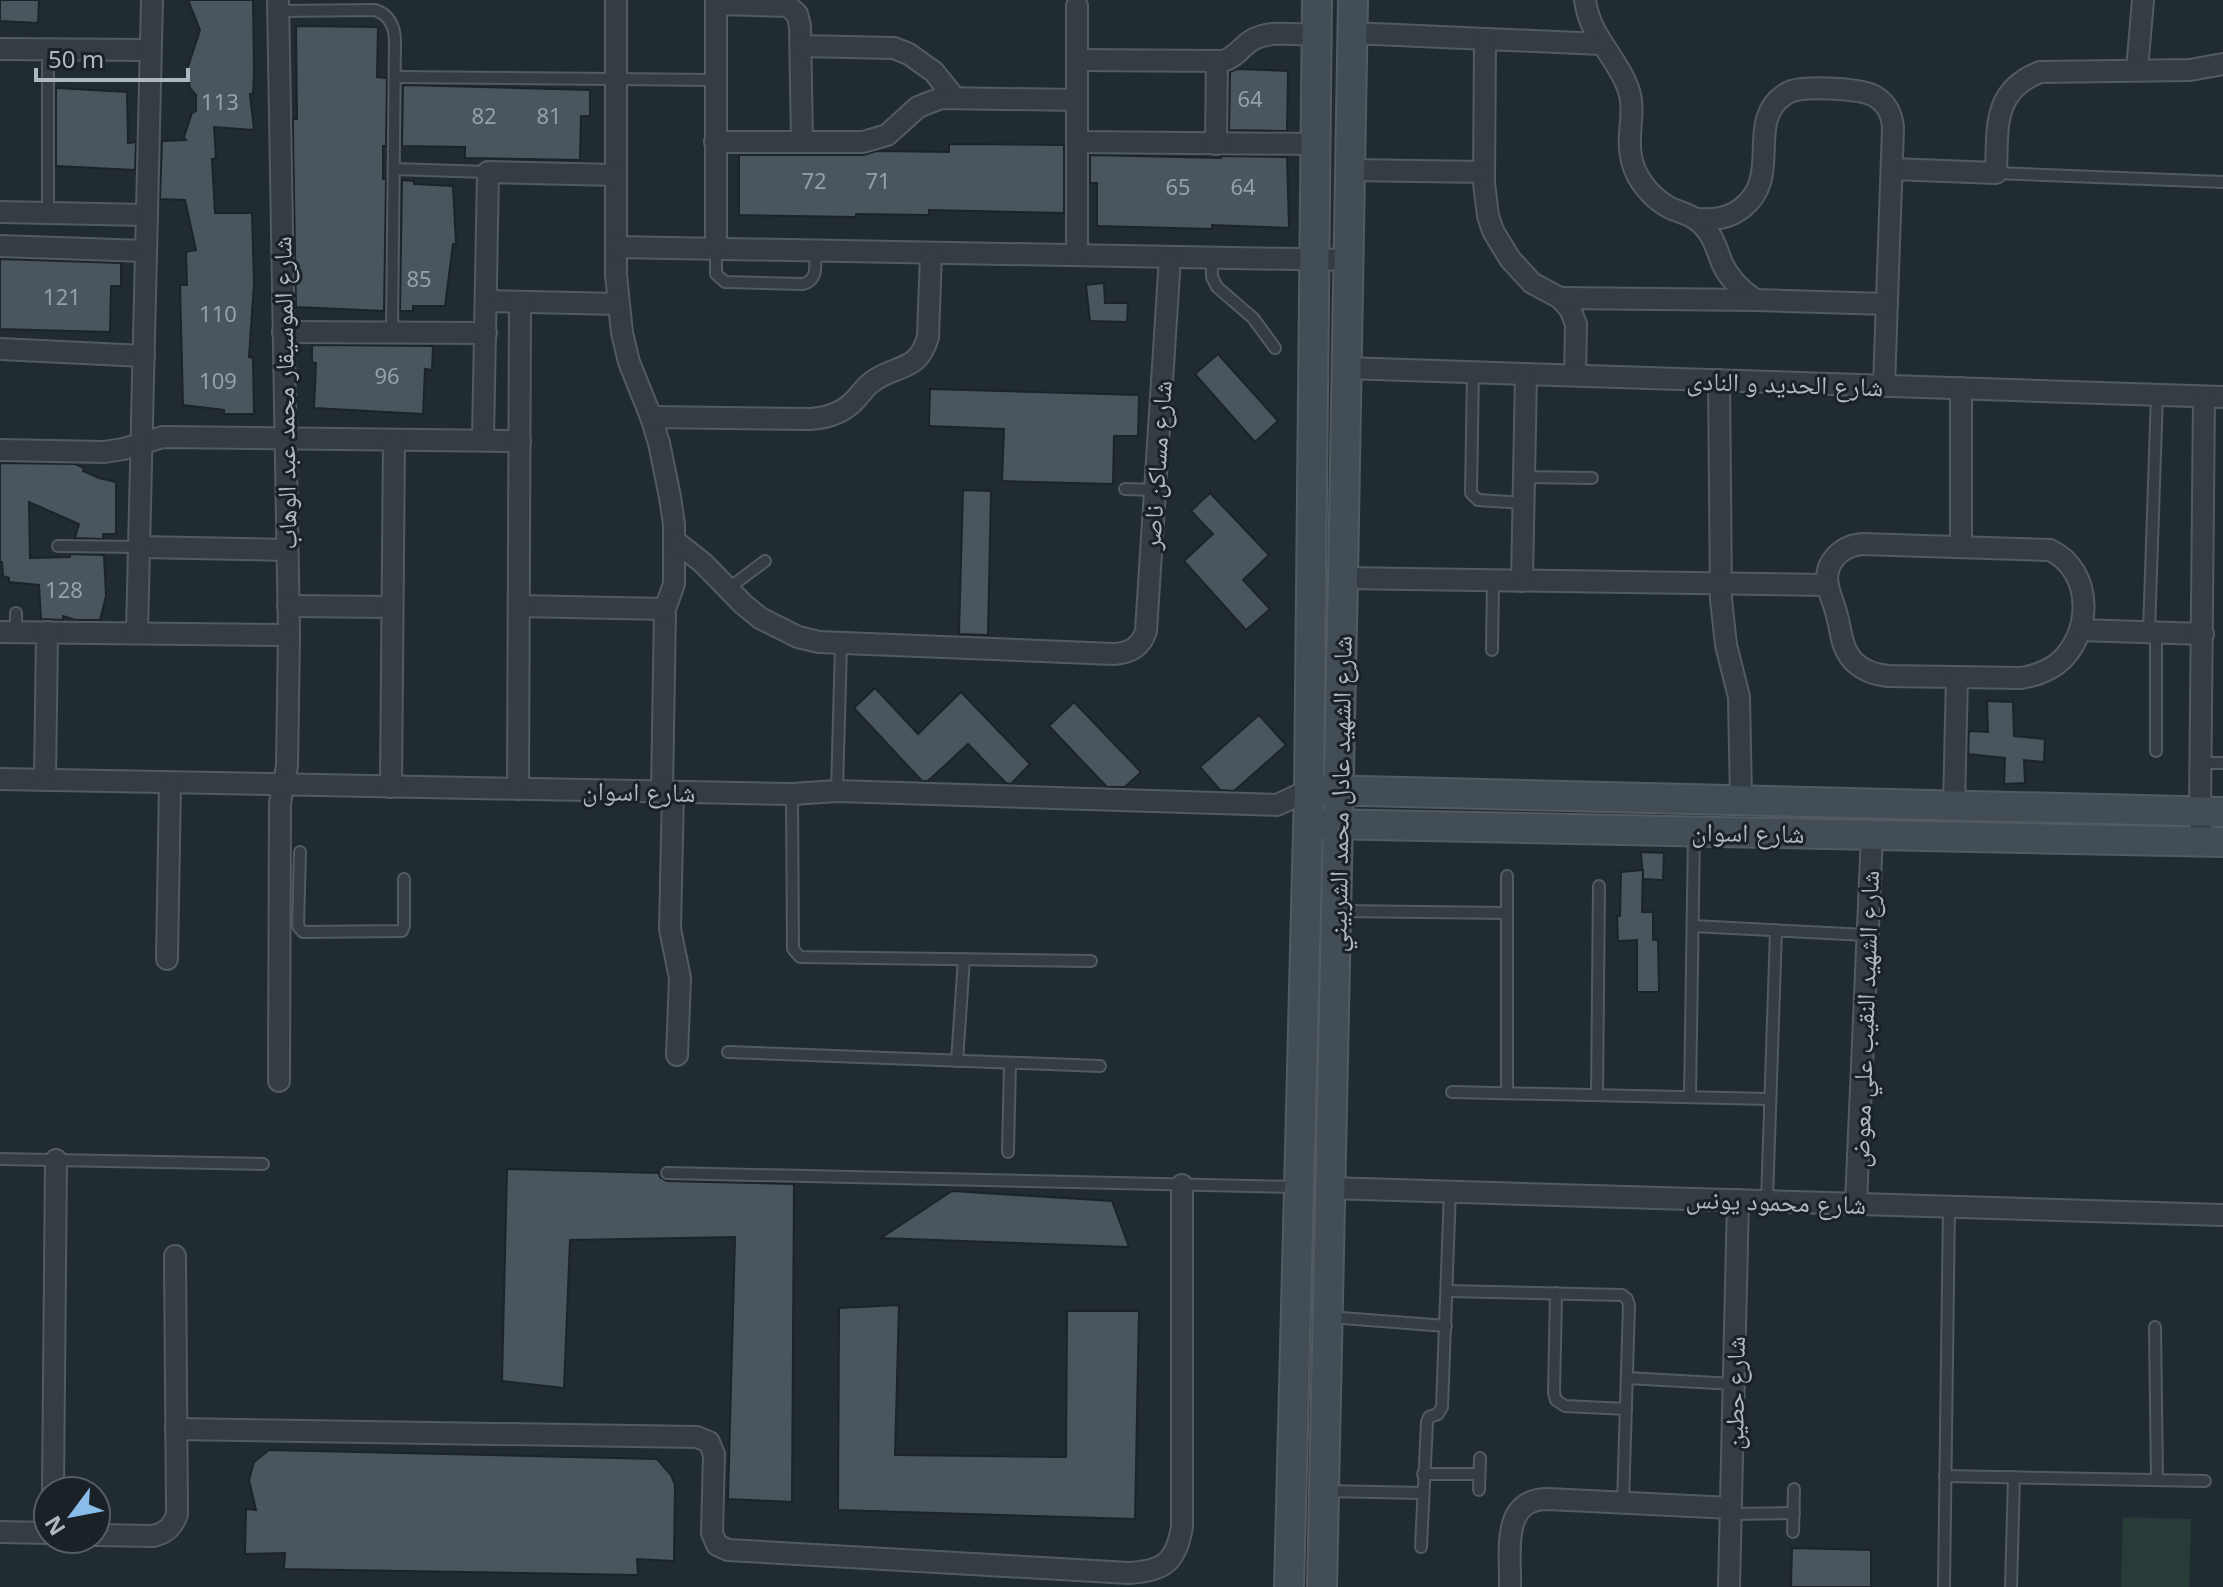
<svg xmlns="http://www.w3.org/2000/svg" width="2223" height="1587" font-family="'Noto Sans','Noto Naskh Arabic',sans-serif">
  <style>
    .green { fill: #293b38 }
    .building { fill: #4a565e; stroke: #1c242a; stroke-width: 2 }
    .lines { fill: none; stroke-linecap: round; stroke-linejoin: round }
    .lane-casing { stroke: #525b61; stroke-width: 14 }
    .street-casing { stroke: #525b61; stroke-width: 24 }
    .secondary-casing { stroke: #525b61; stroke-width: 32 }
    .lane { stroke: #343d43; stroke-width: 10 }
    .street { stroke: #343d43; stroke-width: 20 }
    .secondary { stroke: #434d56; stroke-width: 28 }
    .labels { text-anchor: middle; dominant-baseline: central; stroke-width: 6; stroke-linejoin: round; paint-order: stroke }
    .number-label { font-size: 22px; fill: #95a0a8 }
    .street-label { font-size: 26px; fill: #aeb8c0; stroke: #1a2228 }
  </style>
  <rect width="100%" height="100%" fill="#212b32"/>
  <polygon class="green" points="2123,1517 2191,1519 2189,1587 2121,1587"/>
  <g class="building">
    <polygon points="0,0 39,0 38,23 0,21"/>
    <polygon points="188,0 253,0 254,72 253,94 250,94 254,130 214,127 216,158 212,159 215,213 252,213 254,283 249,357 253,358 254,414 224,414 224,410 183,405 180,285 187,285 186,252 196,250 185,200 160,199 162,141 186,140 184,137 192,113 196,111 196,95 190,88 187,70 200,30"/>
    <polygon points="296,26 378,27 377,77 387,78 386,146 383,146 383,179 386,179 384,311 296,307 293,137 293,119 297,119"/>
    <polygon points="1237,69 1288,71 1287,131 1229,130 1230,72"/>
    <polygon points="403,85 590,90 590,116 581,116 580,160 465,158 465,147 402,146"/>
    <polygon points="56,88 127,92 128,143 136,142 135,170 56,166"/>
    <polygon points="949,144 1064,145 1064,213 929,210 929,215 856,214 856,217 739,215 739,155 863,155 877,151 949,152"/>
    <polygon points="1090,155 1221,158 1221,156 1287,157 1289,228 1212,225 1212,229 1097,226 1097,183 1090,183"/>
    <polygon points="402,180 414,181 414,184 453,186 456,244 453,244 445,306 413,306 413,311 400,311"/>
    <polygon points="0,259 121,263 121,286 111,286 110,332 0,329"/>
    <polygon points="1104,283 1105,303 1128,303 1127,322 1090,321 1086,285"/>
    <polygon points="312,345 433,346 432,370 425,369 423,414 314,408 316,363 312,362"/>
    <polygon points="1218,354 1278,421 1255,442 1195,374"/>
    <polygon points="930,389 1139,395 1138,436 1114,436 1113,484 1002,481 1004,429 929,426"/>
    <polygon points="0,463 75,464 84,468 83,471 99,478 116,482 116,534 103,534 103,539 75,538 79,524 29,502 30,558 70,557 70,554 104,555 106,596 100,620 76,620 63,616 63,620 41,619 39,585 9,582 9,578 3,576 2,562 0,562"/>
    <polygon points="963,490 991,491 988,635 959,634"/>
    <polygon points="1210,493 1269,555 1243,580 1270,609 1246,630 1184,561 1213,534 1191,511"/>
    <polygon points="875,688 918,734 961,692 1030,764 1011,784 1006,783 968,744 928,781 922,781 854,708"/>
    <polygon points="1987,701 2013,702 2014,736 2045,739 2044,762 2024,760 2025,783 2004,784 2005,758 1968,754 1969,731 1988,732"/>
    <polygon points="1074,702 1141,772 1125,787 1107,787 1049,726"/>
    <polygon points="1259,715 1286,745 1234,791 1220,790 1200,767"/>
    <polygon points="1641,852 1664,853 1663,880 1643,879"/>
    <polygon points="1643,870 1642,912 1653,912 1653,940 1658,940 1659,992 1637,992 1637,940 1618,941 1617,916 1620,916 1621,872"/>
    <polygon points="507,1169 659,1173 660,1177 667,1181 794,1184 792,1502 728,1499 735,1237 570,1240 564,1388 502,1381"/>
    <polygon points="952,1191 1112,1201 1129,1247 881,1238"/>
    <polygon points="899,1305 895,1455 1066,1457 1067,1311 1139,1311 1135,1519 838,1510 839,1308"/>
    <polygon points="269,1450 657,1459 671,1475 675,1485 674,1561 637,1559 638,1575 284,1569 285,1553 245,1554 246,1509 256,1510 249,1480 254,1462"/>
    <polygon points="1792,1548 1871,1550 1871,1587 1791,1587"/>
  </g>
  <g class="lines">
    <g class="lane-casing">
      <g id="lane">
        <path d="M278,11L375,10C390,15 395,27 395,42L392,333"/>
        <polyline points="395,77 715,80"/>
        <polyline points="394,169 488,172"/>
        <polyline points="1996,173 2223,182"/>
        <polyline points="48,213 48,49"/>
        <path d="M716,248V274L725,282L803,284C819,280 815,264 815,250"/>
        <polyline points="1212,258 1212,277 1217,287 1253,318 1275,348"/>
        <polyline points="1473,372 1471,493 1478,500 1524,503"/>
        <polyline points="1524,477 1592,478"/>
        <polyline points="1125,489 1155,490"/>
        <polyline points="58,546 139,547"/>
        <polyline points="729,588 765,561"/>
        <polyline points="16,613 16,632"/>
        <polyline points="2149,632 2157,395"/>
        <polyline points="2156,632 2156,751"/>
        <polyline points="1492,650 1493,580"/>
        <polyline points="2201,763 2223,763"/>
        <polyline points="837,791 841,645"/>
        <polyline points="792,794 793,949 800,957 1091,961"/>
        <polyline points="300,852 298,926 303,932 402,931 404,926 404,879"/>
        <polyline points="1338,911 1507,913"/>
        <polyline points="1693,926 1867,935"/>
        <polyline points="728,1052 1100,1066"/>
        <polyline points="957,1061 964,959"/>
        <polyline points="1452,1092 1770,1099"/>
        <polyline points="1507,1093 1507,876"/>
        <polyline points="1597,1095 1599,886"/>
        <polyline points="1690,1097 1694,833"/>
        <polyline points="1008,1152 1010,1063"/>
        <polyline points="0,1159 263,1164"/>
        <polyline points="667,1173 1297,1187"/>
        <polyline points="1767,1200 1776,931"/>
        <polyline points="1447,1291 1622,1295 1627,1299 1629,1305 1623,1503"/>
        <polyline points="1556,1293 1554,1393 1556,1400 1565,1406 1626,1409"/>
        <polyline points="1329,1317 1446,1326"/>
        <polyline points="2155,1327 2157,1480"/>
        <polyline points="1627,1378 1734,1384"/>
        <polyline points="1423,1474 1479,1474"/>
        <polyline points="1945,1476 2205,1481"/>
        <polyline points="1479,1490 1480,1458"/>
        <polyline points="1326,1491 1423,1493"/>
        <polyline points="1731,1514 1794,1513"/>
        <polyline points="1793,1532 1794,1489"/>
        <polyline points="1421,1547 1427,1422 1429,1417 1438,1414 1442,1407 1450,1191"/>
        <polyline points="1944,1587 1949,1206"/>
        <polyline points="2011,1587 2014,1477"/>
      </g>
    </g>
    <g class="street-casing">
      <g id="street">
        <polyline points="278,0 289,635 287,766 280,803 279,1081"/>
        <polyline points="616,0 616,275 622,333 629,362 651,417 659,443 670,497 674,524 674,584 665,609 662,792"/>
        <path d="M1585,0C1590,38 1616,55 1628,88C1637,112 1625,136 1632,161C1637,181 1652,198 1670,208C1679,212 1690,214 1698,221C1712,232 1716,247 1722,263C1729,279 1741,290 1755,300"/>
        <polyline points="716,4 788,6 797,14 800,26 802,142"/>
        <polyline points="1352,33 1601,44"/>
        <polyline points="1485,39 1484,183 1488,216 1493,231 1510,259 1532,283 1560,298 1570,309 1576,324 1575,375"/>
        <polyline points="801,46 894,48 909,54 934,72 954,97"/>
        <polyline points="0,49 150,50"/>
        <path d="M1077,60L1223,61C1237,57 1242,45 1254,39C1272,30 1297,35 1317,35"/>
        <polyline points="2137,70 2143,0"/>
        <polyline points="715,142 863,142 887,135 918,107 941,98 1077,100"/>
        <polyline points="1077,142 1316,144"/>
        <polyline points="1216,144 1217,61"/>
        <path d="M1892,169L1996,173C1998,130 1991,91 2040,72L2190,70L2223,64"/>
        <polyline points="1350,170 1484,172"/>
        <polyline points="0,212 147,215"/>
        <path d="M1696,219C1713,220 1728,219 1742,208C1780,179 1750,130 1777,101C1781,97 1786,93 1792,91C1807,86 1863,88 1876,97C1888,105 1892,115 1893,128L1884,386"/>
        <polyline points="0,246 146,251"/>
        <polyline points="616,247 1348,260"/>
        <polyline points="716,248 716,0"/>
        <polyline points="1077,255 1077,6"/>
        <polyline points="1560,298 1755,300 1887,304"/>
        <polyline points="486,301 618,304"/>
        <polyline points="283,332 486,333"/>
        <polyline points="0,349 144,356"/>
        <polyline points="1346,368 2223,397"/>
        <polyline points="1719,380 1721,599 1726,645 1739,697 1741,800"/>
        <path d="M651,417L810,419C827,418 843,413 855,400C861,394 865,387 872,382C895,364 918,373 928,337L931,253"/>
        <polyline points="483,440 488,172 616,175"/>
        <polyline points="0,450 104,452 123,449 163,437 520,441"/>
        <path d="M675,541L703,563L743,604L760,618L798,637L819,642L1114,654C1130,653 1141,647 1146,631L1170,257"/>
        <path d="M1862,544L2050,550C2094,571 2093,635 2057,664C2046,672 2034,676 2021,678L1888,676C1873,674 1860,670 1850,657C1841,645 1841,630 1837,616C1835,606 1830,596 1828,586C1823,563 1841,546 1862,544Z"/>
        <polyline points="139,547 287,550"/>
        <polyline points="1961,547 1961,388"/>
        <polyline points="1343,578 1828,585"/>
        <polyline points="1522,581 1526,374"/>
        <polyline points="288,606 392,607"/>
        <polyline points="519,606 665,609"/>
        <polyline points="2080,630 2203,634"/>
        <polyline points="0,632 289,635"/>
        <polyline points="137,633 152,0"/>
        <polyline points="0,779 792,794 837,791 1277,805 1309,790"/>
        <polyline points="45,780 47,632"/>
        <polyline points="391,787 394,440"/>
        <polyline points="518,789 520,302"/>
        <polyline points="673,792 670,929 680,978 677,1055"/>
        <polyline points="1954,806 1957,677"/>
        <polyline points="2202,842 2200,811 2204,397"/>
        <polyline points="167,959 170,783"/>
        <polyline points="1329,1188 2223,1215"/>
        <polyline points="1856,1203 1872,835"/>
        <path d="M176,1429L697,1437L709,1442L714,1454L712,1533L717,1545L728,1550L1129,1573C1164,1571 1176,1562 1182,1527V1185"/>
        <polyline points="53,1491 56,1160"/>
        <polyline points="0,1532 48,1533"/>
        <path d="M96,1535L153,1536C166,1533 173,1527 177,1514L175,1256"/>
        <path d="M1510,1587C1511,1553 1500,1499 1548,1499L1731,1508"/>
        <polyline points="1729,1587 1738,1200"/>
      </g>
    </g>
    <g class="secondary-casing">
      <g id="secondary">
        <polyline points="1320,790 2223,812"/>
        <polyline points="1321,824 2223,842"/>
        <polyline points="1289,1587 1309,790 1317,0"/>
        <polyline points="1322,1587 1343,578 1353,0"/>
      </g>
    </g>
    <use href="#lane" class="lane"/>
    <use href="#street" class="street"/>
    <use href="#secondary" class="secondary"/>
  </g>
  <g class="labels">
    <g class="number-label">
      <text x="1250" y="98">64</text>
      <text x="220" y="101">113</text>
      <text x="484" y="115">82</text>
      <text x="549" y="115">81</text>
      <text x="814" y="180">72</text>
      <text x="878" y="180">71</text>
      <text x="1178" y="186">65</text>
      <text x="1243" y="186">64</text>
      <text x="419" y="278">85</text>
      <text x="62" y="296">121</text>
      <text x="218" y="313">110</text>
      <text x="387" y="375">96</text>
      <text x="218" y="380">109</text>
      <text x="64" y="589">128</text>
    </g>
    <g class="street-label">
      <text transform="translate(1785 383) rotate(2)">شارع الحديد و النادى</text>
      <text transform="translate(284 393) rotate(-91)">شارع الموسيقار محمد عبد الوهاب</text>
      <text transform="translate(1156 465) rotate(-86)">شارع مساكن ناصر</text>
      <text transform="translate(639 791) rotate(1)">شارع اسوان</text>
      <text transform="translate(1339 794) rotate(-89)">شارع الشهيد عادل محمد الشربيني</text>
      <text transform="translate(1748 832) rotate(1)">شارع اسوان</text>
      <text transform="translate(1864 1019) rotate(-88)">شارع الشهيد النقيب علي معوض</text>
      <text transform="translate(1776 1201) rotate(2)">شارع محمود يونس</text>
      <text transform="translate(1734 1393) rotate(-89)">شارع حطين</text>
    </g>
  </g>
  <g transform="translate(72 1515) rotate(238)"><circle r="38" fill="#1a2228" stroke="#555e65" stroke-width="2"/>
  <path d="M0-6L14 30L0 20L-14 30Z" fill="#8abcea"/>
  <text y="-12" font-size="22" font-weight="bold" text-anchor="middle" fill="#aeb8c0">N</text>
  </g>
  <path d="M36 68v12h152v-12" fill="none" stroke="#aeb8c0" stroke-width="4"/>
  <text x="48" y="68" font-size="24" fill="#aeb8c0" stroke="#1a2228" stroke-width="6" paint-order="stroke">50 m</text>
</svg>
